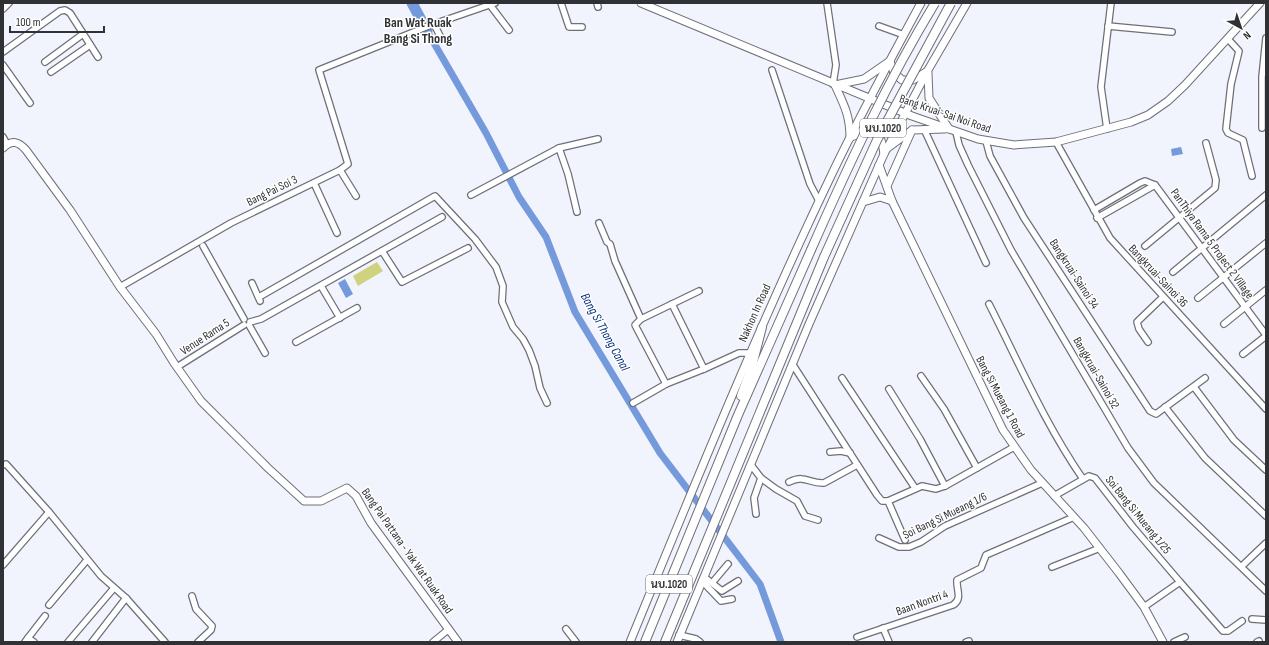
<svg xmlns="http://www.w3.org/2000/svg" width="1269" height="645" font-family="'Sofia Sans Condensed',Sarabun,sans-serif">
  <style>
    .green { fill: #cfd27f }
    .water { fill: #759adc }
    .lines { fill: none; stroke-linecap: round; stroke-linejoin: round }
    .canal { stroke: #759adc; stroke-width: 7 }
    .river { stroke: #759adc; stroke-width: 11 }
    .minor-casing { stroke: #6e7079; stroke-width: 8 }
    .tertiary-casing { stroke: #6e7079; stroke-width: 9 }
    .secondary-casing { stroke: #6e7079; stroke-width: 9 }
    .primary-casing { stroke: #6e7079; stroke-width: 10 }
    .minor { stroke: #fff; stroke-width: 5.5 }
    .tertiary { stroke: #fff; stroke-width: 7 }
    .secondary { stroke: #fff; stroke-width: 7 }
    .primary { stroke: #fff; stroke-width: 8 }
    .primary-bridge-casing { stroke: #6e7079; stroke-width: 10; stroke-linecap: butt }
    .primary-bridge { stroke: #fff; stroke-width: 8 }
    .labels { text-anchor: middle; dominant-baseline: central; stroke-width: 3; stroke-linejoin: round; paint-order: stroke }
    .shield { fill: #fff; stroke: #6e6f71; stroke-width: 1 }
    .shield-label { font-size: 11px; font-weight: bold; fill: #303134 }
    .street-label { font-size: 12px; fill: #303134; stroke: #fff }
    .water-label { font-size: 13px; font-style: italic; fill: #072f7c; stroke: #fff }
    .quarter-label { font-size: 14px; font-weight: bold; fill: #303134; stroke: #fff }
  </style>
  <rect width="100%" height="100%" fill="#f1f3fd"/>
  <polygon class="green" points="377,262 383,271 358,286 353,276"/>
  <g class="water">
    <polygon points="1181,147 1183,154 1172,156 1171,149"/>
    <polygon points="345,279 353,294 346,298 338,283"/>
  </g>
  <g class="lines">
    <polyline class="canal" points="427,31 486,133 519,197 546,237 575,312 660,453 760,584 781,642"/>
    <polyline class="river" points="412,3 427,31"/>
    <g class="minor-casing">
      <g id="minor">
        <polyline points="561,3 569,27 582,27"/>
        <polyline points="597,3 598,7"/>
        <polyline points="827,3 836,65 833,84"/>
        <polyline points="490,5 509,30"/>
        <polyline points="3,9 9,3"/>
        <polyline points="434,24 441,38"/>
        <polyline points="879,26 904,35"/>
        <polyline points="1108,26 1172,32"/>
        <polyline points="1228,39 1239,51 1231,84 1226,129 1228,133 1243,140 1252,176"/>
        <polyline points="3,52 60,11 65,10 70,13 98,57"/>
        <polyline points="45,62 83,34"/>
        <polyline points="3,65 30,103"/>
        <polyline points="772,70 810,184 819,201"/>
        <polyline points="51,72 90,45"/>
        <polyline points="1262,128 1262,77 1266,38"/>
        <polyline points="924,129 986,263"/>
        <polyline points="1107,129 1101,87 1111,3"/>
        <polyline points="956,132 959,145 968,165 1011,250 1128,448 1154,483 1266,591"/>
        <polyline points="3,137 7,144"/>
        <polyline points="986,141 990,156 1024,218 1150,411 1156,414 1205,378"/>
        <polyline points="1056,142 1110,238 1266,409"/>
        <polyline points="559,148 568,174 577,212"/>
        <polyline points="340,170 356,196"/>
        <polyline points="314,183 337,233"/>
        <polyline points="471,195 559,148 598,139"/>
        <polyline points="1094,210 1140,183 1145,181 1155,185 1266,335"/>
        <polyline points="1097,218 1155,185"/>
        <polyline points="599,223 607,242 610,244 615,261 641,319"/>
        <polyline points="203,246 244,319"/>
        <polyline points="1145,246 1215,188 1216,180 1206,143"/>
        <polyline points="382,251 402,282 468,248"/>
        <polyline points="1173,272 1266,195"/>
        <polyline points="252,283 260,301"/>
        <polyline points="321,286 340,318"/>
        <polyline points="120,287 231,223 340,170 348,164 319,70 431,25 495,3"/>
        <polyline points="699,291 641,319 635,325 666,384 704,369 739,353 750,353"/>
        <polyline points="259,297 435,196 475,239 496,267 503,286 502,302 513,327 523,339 529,350 535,366 540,388 547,403"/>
        <polyline points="1198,298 1266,243"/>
        <polyline points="672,304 704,369"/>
        <path d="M989,304C1019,363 1045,424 1083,479"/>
        <polyline points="250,322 261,319 442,217"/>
        <polyline points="1224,324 1266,290"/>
        <polyline points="249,325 265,353"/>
        <polyline points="296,342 357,308"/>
        <polyline points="1148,342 1139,329 1137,322 1163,297"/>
        <polyline points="1243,354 1266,336"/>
        <polyline points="793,365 877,495 882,501 888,501 922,486 936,489 945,486 1014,447"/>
        <polyline points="177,367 244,325"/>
        <polyline points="921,376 944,409 977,468"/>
        <polyline points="842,378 915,488"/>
        <polyline points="1194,387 1234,440 1266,470"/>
        <polyline points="889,389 920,439 945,486"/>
        <polyline points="633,403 666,384"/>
        <polyline points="1165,407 1205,458 1266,516"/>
        <polyline points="830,452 841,451 850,453"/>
        <polyline points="3,465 6,464 49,512 101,576 126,598 165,642"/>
        <polyline points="751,465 761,478 776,489 797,501 805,516 818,520"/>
        <path d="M789,482C806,474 809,484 824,483L857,465"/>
        <polyline points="1054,496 1089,476 1095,478 1133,527 1180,582"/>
        <polyline points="888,501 905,540"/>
        <polyline points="756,514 754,498 761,478"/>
        <polyline points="879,538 899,547 909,547 921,542 945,526 1042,483"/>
        <polyline points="3,565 49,512"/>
        <polyline points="1242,566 1266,543"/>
        <polyline points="1052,567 1100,548"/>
        <polyline points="704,577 722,591 738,581"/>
        <polyline points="702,581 721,601 732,599"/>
        <polyline points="712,583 728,564"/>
        <polyline points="192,596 196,609 212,626 211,630 198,642"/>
        <polyline points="49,605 87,560"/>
        <polyline points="1144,607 1180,582 1223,631 1228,631 1242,621"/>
        <polyline points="1252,619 1266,620"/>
        <polyline points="883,628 889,642"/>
        <polyline points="566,629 576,642"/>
        <polyline points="679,635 696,639 700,642"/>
        <path d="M857,637L953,605C963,599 956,589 957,580L981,568L986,555L1074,517"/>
        <polyline points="28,638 45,616"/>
        <polyline points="25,642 28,638 34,642"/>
        <polyline points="68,642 114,588"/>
        <polyline points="92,642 126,598"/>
        <polyline points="433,642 449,629"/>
        <polyline points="966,642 969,641"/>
        <polyline points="1174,642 1185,637"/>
        <polyline points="1257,642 1259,641"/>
      </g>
    </g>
    <g class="tertiary-casing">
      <g id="tertiary">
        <path d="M3,148C12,139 19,142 26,150L70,210L120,287L156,334L174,363L201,401L268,468L304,501H321L347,488L356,496L371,523L458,642"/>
        <polyline points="879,165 892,201 1003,430 1031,470 1084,528 1119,573 1144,607 1163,642"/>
        <polyline points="887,186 912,130"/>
        <polyline points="863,202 880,197 892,201"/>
      </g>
    </g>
    <g class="secondary-casing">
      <g id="secondary">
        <polyline points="641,3 912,116 978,139 1014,145 1056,142 1131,122 1148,115 1168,101 1185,85 1260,3"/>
        <polyline points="928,73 929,98 949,129"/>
        <polyline points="835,85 864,79 890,61 894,73 902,80 913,80 926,72"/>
        <path d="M835,85C844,105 850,115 850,138"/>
        <path d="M854,136L867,127C881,131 882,142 884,154"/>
        <polyline points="889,147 912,130 945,129"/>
        <path d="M630,642C694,486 757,330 830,178C858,119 890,60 921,3"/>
        <polyline points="677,642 809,324 884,154 928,70 967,3"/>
      </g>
    </g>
    <g class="primary-casing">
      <g id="primary">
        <polyline points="741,396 752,366 762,327"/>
        <polyline points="645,642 738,415 811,250"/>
        <polyline points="665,642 824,257"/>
      </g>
    </g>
    <use href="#minor" class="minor"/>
    <use href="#tertiary" class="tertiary"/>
    <use href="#secondary" class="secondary"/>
    <use href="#primary" class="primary"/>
    <g class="primary-bridge-casing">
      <g id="primary-bridge">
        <path d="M811,250C848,166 887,82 935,3"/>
        <polyline points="824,257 877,140 951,3"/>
      </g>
    </g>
    <use href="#primary-bridge" class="primary-bridge"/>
  </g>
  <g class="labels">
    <g class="shield">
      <rect x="860" y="119" width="46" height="18" rx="3"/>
      <rect x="646" y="575" width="46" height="18" rx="3"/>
    </g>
    <g class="shield-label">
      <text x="883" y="128">นบ.1020</text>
      <text x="669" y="584">นบ.1020</text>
    </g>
    <g class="street-label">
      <text transform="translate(945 114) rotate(19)">Bang Kruai-Sai Noi Road</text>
      <text transform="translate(272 191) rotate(-26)">Bang Pai Soi 3</text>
      <text transform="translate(1212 244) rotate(54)">PanThiya Rama 5 ProJect 2 Village</text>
      <text transform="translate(1074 274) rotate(57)">Bangkruai-Sainoi 34</text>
      <text transform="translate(1158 276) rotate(47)">Bangkruai-Sainoi 36</text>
      <text transform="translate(755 313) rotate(-66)">Nakhon In Road</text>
      <text transform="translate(205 337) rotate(-33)">Venue Rama 5</text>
      <text transform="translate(1096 373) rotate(60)">Bangkruai-Sainoi 32</text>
      <text transform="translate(1000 397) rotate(62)">Bang Si Mueang 1 Road</text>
      <text transform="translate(1138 515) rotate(51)">Soi Bang Si Mueang 1/25</text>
      <text transform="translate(945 516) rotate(-26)">Soi Bang Si Mueang 1/6</text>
      <text transform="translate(407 551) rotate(55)">Bang Pai Pattana - Yak Wat Ruak Road</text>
      <text transform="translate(922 603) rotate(-20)">Baan Nontri 4</text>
    </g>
    <g class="water-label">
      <text transform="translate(605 332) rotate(61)">Bang Si Thong Canal</text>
    </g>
    <g class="quarter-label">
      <text x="418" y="22">Ban Wat Ruak<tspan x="418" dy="16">Bang Si Thong</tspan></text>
    </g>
  </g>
  <rect width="1269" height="645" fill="none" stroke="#303134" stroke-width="8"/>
  <g transform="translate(1241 28) rotate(140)" stroke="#ffffff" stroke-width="3" paint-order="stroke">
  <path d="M0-3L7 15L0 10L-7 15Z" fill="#303134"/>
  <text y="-6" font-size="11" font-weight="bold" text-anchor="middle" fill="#303134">N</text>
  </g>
  <path d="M10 26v6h94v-6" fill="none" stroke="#303134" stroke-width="2"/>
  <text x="16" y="26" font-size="12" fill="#303134" stroke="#ffffff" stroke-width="3" paint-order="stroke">100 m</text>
</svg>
